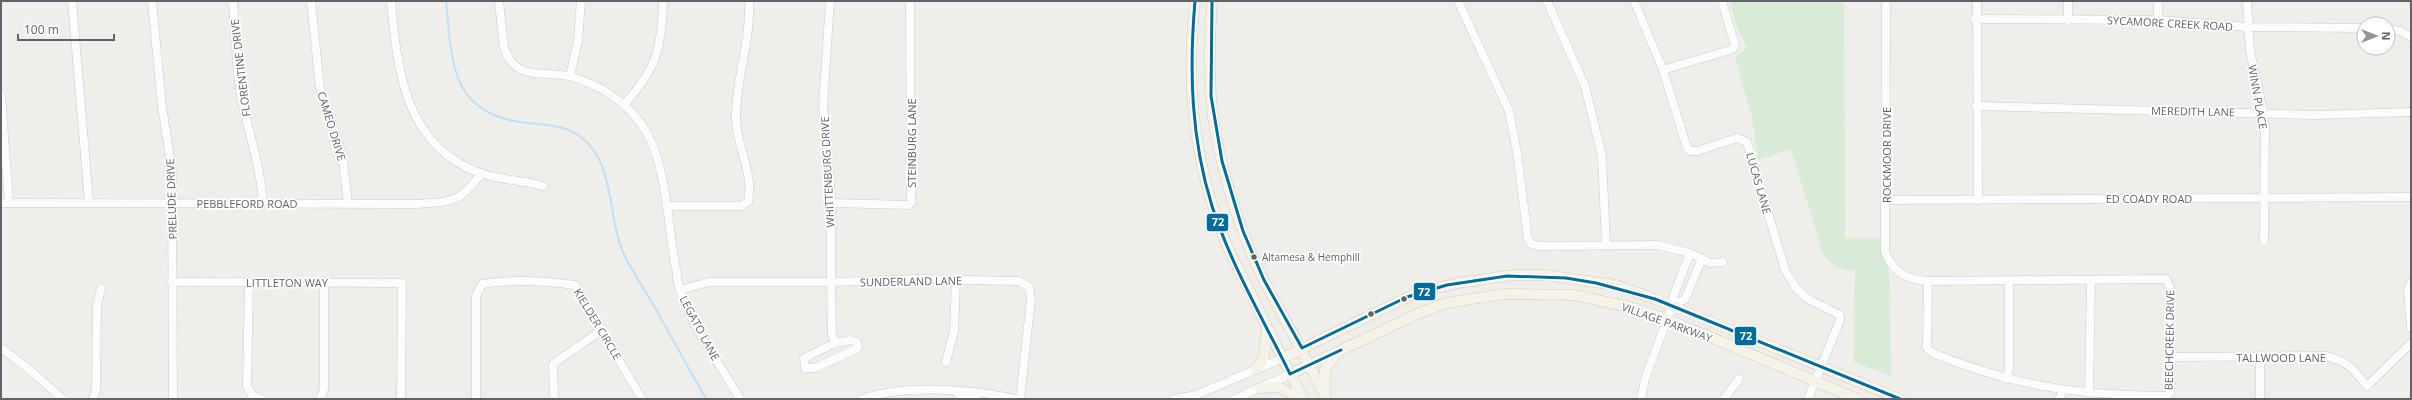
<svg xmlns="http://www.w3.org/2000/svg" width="2412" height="400" font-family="'Open Sans',sans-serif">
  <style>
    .green { fill: #d8ebd6 }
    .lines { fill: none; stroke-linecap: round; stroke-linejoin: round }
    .stream { stroke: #bfe0f9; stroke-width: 2 }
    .minor-casing { stroke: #cbcccc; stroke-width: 9 }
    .major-casing { stroke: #d7ceb8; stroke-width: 11 }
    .minor { stroke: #fdfcfc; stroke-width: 8 }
    .major { stroke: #f4f2e9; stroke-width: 10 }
    .bus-1-casing { stroke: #fff; stroke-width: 6 }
    .bus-1 { stroke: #006d9e; stroke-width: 3 }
    .bus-dot { fill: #5f6368; stroke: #fff; stroke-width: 1.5 }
    .labels { text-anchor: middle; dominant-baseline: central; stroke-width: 3.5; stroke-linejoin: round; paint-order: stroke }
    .bus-label { font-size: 10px; fill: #5f6368; stroke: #fff; text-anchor: start }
    .street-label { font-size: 11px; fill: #5f6368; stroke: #fff }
    .line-badge { stroke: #fff; stroke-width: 1.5 }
    .badge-label { font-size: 11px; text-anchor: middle; font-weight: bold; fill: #fff }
  </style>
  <rect width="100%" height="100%" fill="#efeeea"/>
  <polygon class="green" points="1730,1 1844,1 1845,238 1880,238 1889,274 1891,376 1854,362 1855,271 1835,267 1823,254 1791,149 1758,160 1752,116 1735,57 1747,48 1735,22"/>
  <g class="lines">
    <path class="stream" d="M446,1C452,63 450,115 527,123C546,125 565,125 581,137C616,164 607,217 623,252C630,268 641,284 650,299C669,332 687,366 706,399"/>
    <g class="minor-casing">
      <g id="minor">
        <polyline points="72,1 89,202"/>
        <polyline points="152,1 162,106 172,171 173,399"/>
        <path d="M233,1C235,32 236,65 241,96C248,132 261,167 263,204"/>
        <polyline points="311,1 320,88 342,154 348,203"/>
        <path d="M391,1C397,70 405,146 480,173C500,180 522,180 543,186"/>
        <path d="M499,1L504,47C515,84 545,69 572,77C599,85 622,99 639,121C667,157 667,220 675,264C677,272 677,282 680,290C693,329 720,364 740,399"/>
        <polyline points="830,1 823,106 831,196 831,282 832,334 835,343 804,358 805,368 815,368 858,348 857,342 850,340 835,343"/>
        <polyline points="1458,1 1509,111 1517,152 1528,239 1531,244 1540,246 1657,245 1690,253 1710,263 1723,262"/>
        <polyline points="1547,1 1585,86 1602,156 1606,245"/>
        <polyline points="1634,1 1663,70 1687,148 1691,151 1697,151 1737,138 1747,142 1785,270 1796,288 1808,299 1840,315 1840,320 1808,399"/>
        <path d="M1886,1L1885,252C1894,274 1906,279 1928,281L2166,279L2170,287V393L2167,396C2081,395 2014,387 1933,353L1927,348L1928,281"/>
        <polyline points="1977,1 1978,200"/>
        <polyline points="2158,1 2158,20"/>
        <polyline points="2247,1 2250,51 2261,101 2265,128 2264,241"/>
        <polyline points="1975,19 2158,20 2247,27 2364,28"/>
        <polyline points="2068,20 2068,1"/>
        <polyline points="2388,29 2400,31 2411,37"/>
        <polyline points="1663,70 1733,49 1735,45 1722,1"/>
        <polyline points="570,76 578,41 581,1"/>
        <polyline points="1,96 9,202"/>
        <path d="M624,105C656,69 662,49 663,1"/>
        <polyline points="1976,106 2317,115 2411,112"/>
        <polyline points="1886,200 2411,197"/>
        <path d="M1,203L416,204C453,201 458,204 482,173"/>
        <polyline points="831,203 909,205 911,203 910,1"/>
        <path d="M666,206H741L748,202C754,173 737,148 736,120C735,80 751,43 749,1"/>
        <polyline points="172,282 402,283 401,399"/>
        <polyline points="249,282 247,386 252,395 261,399"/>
        <polyline points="2411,283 2408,290 2411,328"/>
        <polyline points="680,290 709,282 835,282 917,279 1019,281 1029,287 1031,299 1020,399"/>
        <polyline points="1672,306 1685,299 1702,259"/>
        <polyline points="1,348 31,371 63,399"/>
        <path d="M2170,357L2326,356C2348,361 2353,369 2367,386L2411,343"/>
        <polyline points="946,362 954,331 956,280"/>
        <polyline points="2006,379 2009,368 2009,281"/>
        <polyline points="2089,393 2091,280"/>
        <polyline points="958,394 977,399"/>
        <polyline points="93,399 96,390 97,305 101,289"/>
        <polyline points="320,399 324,389 324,282"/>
        <path d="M476,399V296L482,284C512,279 546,281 575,285L642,399"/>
        <polyline points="554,399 553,364 603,329"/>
        <path d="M862,399C905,384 972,389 1016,399"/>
        <polyline points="1174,399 1196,395 1283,358"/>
        <polyline points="1235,399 1290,374"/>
        <polyline points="1641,399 1645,379 1672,306 1673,297 1690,253"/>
        <polyline points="1724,399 1739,379"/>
        <polyline points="2060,399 2062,390"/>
        <polyline points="2260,399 2260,356"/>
      </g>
    </g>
    <g class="major-casing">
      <g id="major">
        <path d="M1195,1C1186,84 1193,154 1222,233C1231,258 1245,280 1256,304C1271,336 1287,367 1303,399"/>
        <path d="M1212,1C1210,32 1209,64 1211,95C1214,151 1239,231 1264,281C1285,320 1307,358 1326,399"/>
        <polyline points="1283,358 1416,293 1458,283 1514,275 1545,275 1616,285 1655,299 1900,399"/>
        <polyline points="1256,369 1264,358 1267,329"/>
        <polyline points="1290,374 1422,312 1446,303 1505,294 1574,295 1634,308 1667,319 1858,399"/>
        <polyline points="1260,388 1279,387 1300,399"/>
        <polyline points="1325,392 1325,369 1336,354"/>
      </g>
    </g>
    <use href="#minor" class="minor"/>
    <use href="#major" class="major"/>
    <g class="bus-1-casing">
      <g id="bus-1">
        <path d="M1195,1C1189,71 1191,139 1212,206C1231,265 1263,319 1290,374L1341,350"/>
        <polyline points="1212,1 1211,96 1222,161 1243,231 1264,280 1302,348 1407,297 1447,285 1507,276 1566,278 1596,283 1655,299 1900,399"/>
      </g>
    </g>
    <use href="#bus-1" class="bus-1"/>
  </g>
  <g class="bus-dot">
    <circle cx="1254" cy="257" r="3.5"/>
    <circle cx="1404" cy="299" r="3.5"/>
    <circle cx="1371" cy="314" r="3.5"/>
  </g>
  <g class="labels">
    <g class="bus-label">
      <text x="1262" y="257">Altamesa &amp; Hemphill</text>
    </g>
    <g class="street-label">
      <text transform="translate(2170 23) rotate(3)">SYCAMORE CREEK ROAD</text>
      <text transform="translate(240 68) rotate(-97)">FLORENTINE DRIVE</text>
      <text transform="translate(2258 97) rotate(80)">WINN PLACE</text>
      <text transform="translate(2193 111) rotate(1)">MEREDITH LANE</text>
      <text transform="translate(332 126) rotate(73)">CAMEO DRIVE</text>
      <text transform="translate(911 143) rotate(-90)">STEINBURG LANE</text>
      <text transform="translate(1886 155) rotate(-90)">ROCKMOOR DRIVE</text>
      <text transform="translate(827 172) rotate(-93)">WHITTENBURG DRIVE</text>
      <text transform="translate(1759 183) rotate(74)">LUCAS LANE</text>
      <text x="2149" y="198">ED COADY ROAD</text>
      <text transform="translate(171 199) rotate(-92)">PRELUDE DRIVE</text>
      <text x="247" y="203">PEBBLEFORD ROAD</text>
      <text transform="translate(911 281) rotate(-1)">SUNDERLAND LANE</text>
      <text x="287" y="282">LITTLETON WAY</text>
      <text transform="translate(1667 322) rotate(20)">VILLAGE PARKWAY</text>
      <text transform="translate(598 324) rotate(59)">KIELDER CIRCLE</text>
      <text transform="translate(700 328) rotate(62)">LEGATO LANE</text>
      <text transform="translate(2169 340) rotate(-89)">BEECHCREEK DRIVE</text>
      <text x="2281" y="357">TALLWOOD LANE</text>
    </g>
  </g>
  <g class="line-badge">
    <rect x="1206" y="213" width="23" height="19" rx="4" fill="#006d9e"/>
    <rect x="1413" y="282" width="23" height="19" rx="4" fill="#006d9e"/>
    <rect x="1734" y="326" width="23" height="20" rx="4" fill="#006d9e"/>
  </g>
  <g class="badge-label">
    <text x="1218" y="226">72</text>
    <text x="1424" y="296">72</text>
    <text x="1746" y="340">72</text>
  </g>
  <rect width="2412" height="400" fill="none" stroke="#5f6368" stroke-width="4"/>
  <g transform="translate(2376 36) rotate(90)"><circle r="19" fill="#ffffff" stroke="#bfc1c3"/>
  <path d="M0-3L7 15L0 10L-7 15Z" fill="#919496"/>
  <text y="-6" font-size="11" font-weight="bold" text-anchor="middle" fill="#5f6368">N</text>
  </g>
  <path d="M18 34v6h96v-6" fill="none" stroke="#5f6368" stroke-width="2"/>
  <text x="24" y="34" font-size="12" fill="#5f6368" stroke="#ffffff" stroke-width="3" paint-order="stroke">100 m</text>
</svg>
